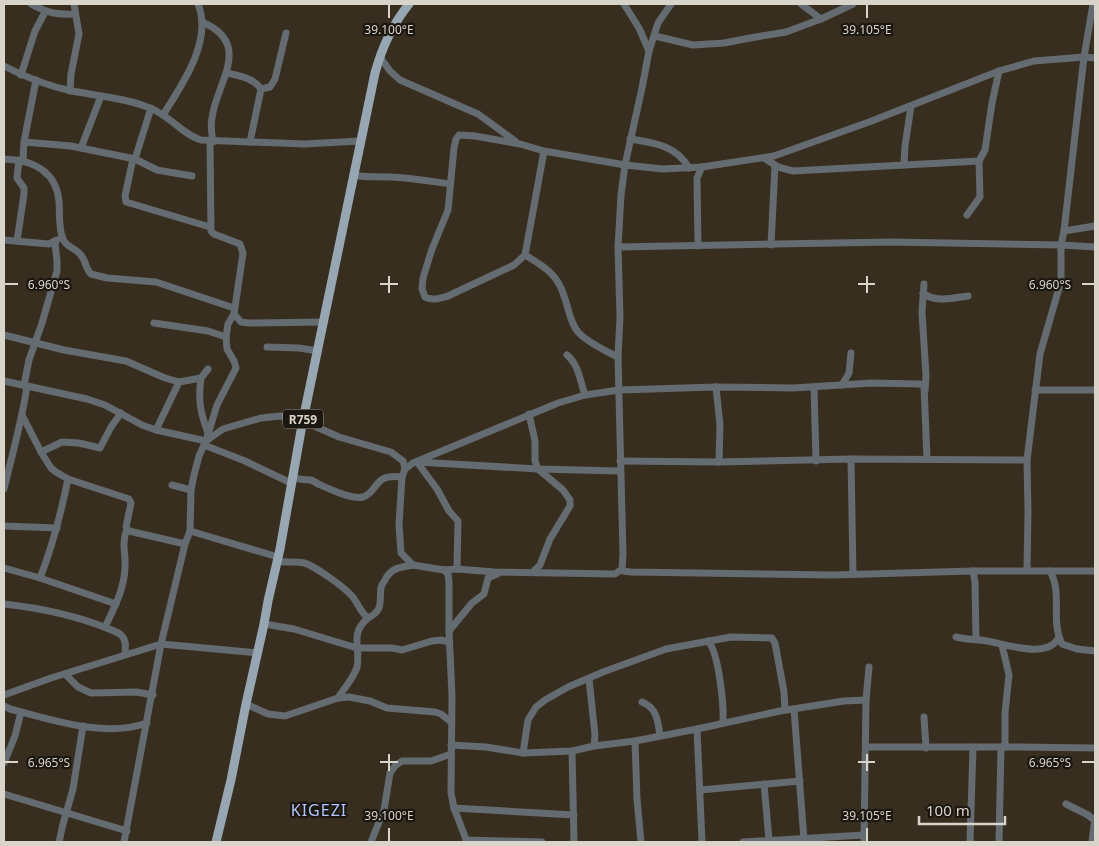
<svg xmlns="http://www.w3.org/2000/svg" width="1099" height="846" font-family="'Noto Sans',sans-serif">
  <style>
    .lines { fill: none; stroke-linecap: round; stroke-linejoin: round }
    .minor { stroke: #646b71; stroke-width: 7 }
    .major { stroke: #96a6b2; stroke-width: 9 }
    .ticks { fill: none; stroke: #d9d4ca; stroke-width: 2 }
    .labels { text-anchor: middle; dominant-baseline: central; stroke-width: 4.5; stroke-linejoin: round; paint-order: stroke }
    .shield { fill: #1b1710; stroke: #a09b92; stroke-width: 1 }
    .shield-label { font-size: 12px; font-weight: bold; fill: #d9d4ca }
    .quarter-label { font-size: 16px; letter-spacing: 1px; fill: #b2c5fc; stroke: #1b1710 }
    .ticks-label { font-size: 12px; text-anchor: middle; fill: #d9d4ca; stroke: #1b1710; stroke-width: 4.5; stroke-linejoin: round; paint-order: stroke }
  </style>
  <rect width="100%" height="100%" fill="#372e1f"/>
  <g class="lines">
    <g class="minor">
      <path d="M31,4C47,13 58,15 75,14"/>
      <polyline points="624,4 639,28 649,51"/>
      <polyline points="671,4 658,23 649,51 642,88 625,165 621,195 618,247 620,317 618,357 623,554 622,569 615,574 494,572 457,569 444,570 413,565 401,553 399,525 402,477 405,469 413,463 558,403 585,395 619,390 716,387 793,388 872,383 920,384 924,386 927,459"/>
      <polyline points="801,4 821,19"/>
      <path d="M202,22C254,44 216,83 212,118C210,126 212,134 213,142"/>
      <polyline points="655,36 693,45 724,43 750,38 786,32 821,19 853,4"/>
      <polyline points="380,57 390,71 400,80 478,114 515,141"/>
      <path d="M4,66C25,77 48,86 72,91C98,96 125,98 150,108C169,115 183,135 201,140L304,144L360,141"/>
      <path d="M227,73C239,76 254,78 261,89L250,142"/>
      <polyline points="21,75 35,31 45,12"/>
      <polyline points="261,89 270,87 275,79 286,33"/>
      <polyline points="70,91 71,74 79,34 74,4"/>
      <path d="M163,115C182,85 213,41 198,4"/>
      <path d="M630,139C654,143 676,145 689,168"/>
      <polyline points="24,142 71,146 135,159 157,170 192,176"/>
      <polyline points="81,148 101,96"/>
      <path d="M544,151L525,255L514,265L448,296C440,298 434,301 425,297L422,289L423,278L432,249L448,210L454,148L456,139L459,135L475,136L520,144L544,151L625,165L663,169L702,167L774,156L869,122L999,71L1034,61L1084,57L1095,58"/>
      <polyline points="764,158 778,167 793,171 979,161 985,150 992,103 999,71"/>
      <path d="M4,159C31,160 56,170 59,201C60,214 58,227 63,239C66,247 75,248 80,254C86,260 85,268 91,274L107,278L156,282L234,308"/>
      <polyline points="133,159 125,196 126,202 210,227"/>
      <polyline points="135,159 151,108"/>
      <polyline points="23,160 24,142 36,80"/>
      <polyline points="904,165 905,146 911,106"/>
      <path d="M353,175C366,178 378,176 391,177C411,178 430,181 450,184"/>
      <polyline points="967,215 980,197 979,161"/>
      <polyline points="1064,231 1095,226"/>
      <polyline points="4,240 49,244 57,240"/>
      <polyline points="17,241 24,194 24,188 17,178 19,160"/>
      <polyline points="771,245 775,165"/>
      <polyline points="698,246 697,178 702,167"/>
      <polyline points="618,247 891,242 1061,245 1095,247"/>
      <path d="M525,255C543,266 558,274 564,296C569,308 569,321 578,332C586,341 607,352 618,357"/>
      <polyline points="924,284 922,312 926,376 925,391"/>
      <path d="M923,293C935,303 953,298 968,296"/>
      <polyline points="234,314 241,322 249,323 323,322"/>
      <polyline points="154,323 208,331 226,337"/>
      <polyline points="4,335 64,350 126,361 165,378 179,382 201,378 208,369"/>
      <polyline points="267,347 299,348 318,351"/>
      <path d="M567,355C579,365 580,381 585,395"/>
      <path d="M201,378C198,400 200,412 208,433"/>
      <polyline points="4,381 87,399 105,405 142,425 156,430 206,441 217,405 236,368 234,361 227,349 226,337 228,324 234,314 243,253 240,244 214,234 211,231 210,141"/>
      <polyline points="24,385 29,360 42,323 57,271 57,261 55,243"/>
      <polyline points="842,385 849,373 851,353"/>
      <polyline points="716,387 720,425 719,462"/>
      <polyline points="814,387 816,461"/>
      <polyline points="1035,390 1095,390"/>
      <polyline points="529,414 535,441 535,461 538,469 563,490 570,500 570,506 550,539 540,565 534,571"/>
      <polyline points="23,417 41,452 51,468 56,472 68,479 129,499 131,503 126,527 129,531 185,544"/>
      <polyline points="303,421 339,437 391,452 403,461 405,469"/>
      <polyline points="156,430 179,382"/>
      <polyline points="204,445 245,461 291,483"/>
      <polyline points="41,452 62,442 79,443 100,448 111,427 121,413"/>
      <polyline points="851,459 853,574"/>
      <polyline points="620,461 719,462 851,459 1027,460"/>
      <polyline points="417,462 538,469 620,471"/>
      <polyline points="417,462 437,489 449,511 458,521 457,569"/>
      <path d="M292,477C300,480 304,480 311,480C313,481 317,483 318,484C328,488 351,500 363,497C379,492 372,473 402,477"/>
      <polyline points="172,485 191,490"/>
      <path d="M4,489C12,455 22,421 27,386"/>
      <polyline points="4,526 57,528"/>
      <polyline points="190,531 278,557"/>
      <path d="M277,561C286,563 295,561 304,563C315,566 344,587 352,596C358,603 360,612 368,618C384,610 379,602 381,588C381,585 385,581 386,578C393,567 402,567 413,565"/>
      <polyline points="4,568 40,578 116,604"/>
      <polyline points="622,569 623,571 631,572 833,575 973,571 1095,571"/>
      <polyline points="444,570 448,574 449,582 449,631 452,696 451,793 454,808 467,842"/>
      <polyline points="1027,570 1028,511 1027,460 1040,354 1061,281 1061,245 1064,231 1084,57 1093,4"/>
      <polyline points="973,571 975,582 976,640"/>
      <path d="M1050,571C1063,594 1050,620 1062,644L1077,649L1095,651"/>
      <path d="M40,578C53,545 61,513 68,479"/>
      <path d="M4,604C40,608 75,615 109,629C113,631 119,632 122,636C127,641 125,648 125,654"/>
      <polyline points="264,624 294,629 357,648 392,648 402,650 432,641 441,640 449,642"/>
      <path d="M105,627C114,608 124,590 125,568C126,554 121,543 127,529"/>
      <polyline points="449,631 472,603 484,594 488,578 499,573"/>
      <path d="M956,637C967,640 976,639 987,641C1006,644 1048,660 1059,637"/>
      <path d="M708,641C719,653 724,706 723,723"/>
      <polyline points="1002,645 1009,675 1005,713 1005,747"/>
      <polyline points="65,674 78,687 91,693 136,692 153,695"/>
      <polyline points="589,679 595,735 594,746"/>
      <polyline points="4,695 51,678 161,644 258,653"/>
      <path d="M338,698C344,688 354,678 357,667C361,647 349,634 368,618"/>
      <path d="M642,702C657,708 658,721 660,736"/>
      <polyline points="246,704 268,714 285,716 338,698 349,697 370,701 387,708 435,712 441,714 451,722"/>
      <path d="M4,706L10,709C54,720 103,738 147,723"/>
      <polyline points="794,709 804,840"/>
      <polyline points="924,717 926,748"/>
      <polyline points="697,729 702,842"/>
      <polyline points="635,741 637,799 641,842"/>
      <polyline points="451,745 486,747 523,753 572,751 594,746 635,741 697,729 780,711 844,701 866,700"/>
      <polyline points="866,747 1020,747 1095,748"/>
      <polyline points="572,751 574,842"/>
      <polyline points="523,753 528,720 536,707 545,700 568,687 603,672 666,649 731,637 772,638 775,643 784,692 785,710"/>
      <polyline points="4,763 15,736 21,712"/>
      <polyline points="764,784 769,840"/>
      <polyline points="700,790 800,781"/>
      <polyline points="4,794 127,831"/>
      <polyline points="1066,804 1088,815 1095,821"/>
      <polyline points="454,808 574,815"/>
      <polyline points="466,840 542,842"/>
      <polyline points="59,842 63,824 73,789 83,726"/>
      <polyline points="124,842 161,644 185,544 190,531 191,490 194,475 199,456 206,441 223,429 261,418 280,416 303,418"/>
      <polyline points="371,842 384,810 390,773 395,766 402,761 431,761 451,754"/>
      <polyline points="743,842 864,835"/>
      <polyline points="864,842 866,700 869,667"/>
      <polyline points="970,842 973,747"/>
      <polyline points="999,842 1001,747"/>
      <polyline points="1092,842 1095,818"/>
    </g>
    <path class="major" d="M216,842L231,780L246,704L264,624L268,601L280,549L302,425L375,73C382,47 392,25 409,4"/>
  </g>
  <path class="ticks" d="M389,5V18M867,5V18M389,276V293M867,276V293M5,284H18M380,284H398M858,284H875M1082,284H1094M389,754V771M867,754V771M5,762H18M380,762H398M858,762H875M1082,762H1094M389,828V841M867,828V841"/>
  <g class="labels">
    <rect class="shield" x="283" y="409.5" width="40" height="19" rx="4"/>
    <g class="shield-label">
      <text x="303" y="419">R759</text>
    </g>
    <g class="quarter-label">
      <text x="319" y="810">KIGEZI</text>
    </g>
  </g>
  <g class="ticks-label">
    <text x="389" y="34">39.100°E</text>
    <text x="867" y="34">39.105°E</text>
    <text x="49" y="289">6.960°S</text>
    <text x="1050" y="289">6.960°S</text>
    <text x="49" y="767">6.965°S</text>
    <text x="1050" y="767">6.965°S</text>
    <text x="389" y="820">39.100°E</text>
    <text x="867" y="820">39.105°E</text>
  </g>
  <rect width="1099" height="846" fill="none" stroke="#d9d4ca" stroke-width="10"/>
  <path d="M919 816v8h86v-8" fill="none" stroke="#d9d4ca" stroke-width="2.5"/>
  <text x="926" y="816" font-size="15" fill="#d9d4ca" stroke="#1b1710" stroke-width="4" paint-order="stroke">100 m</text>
</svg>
